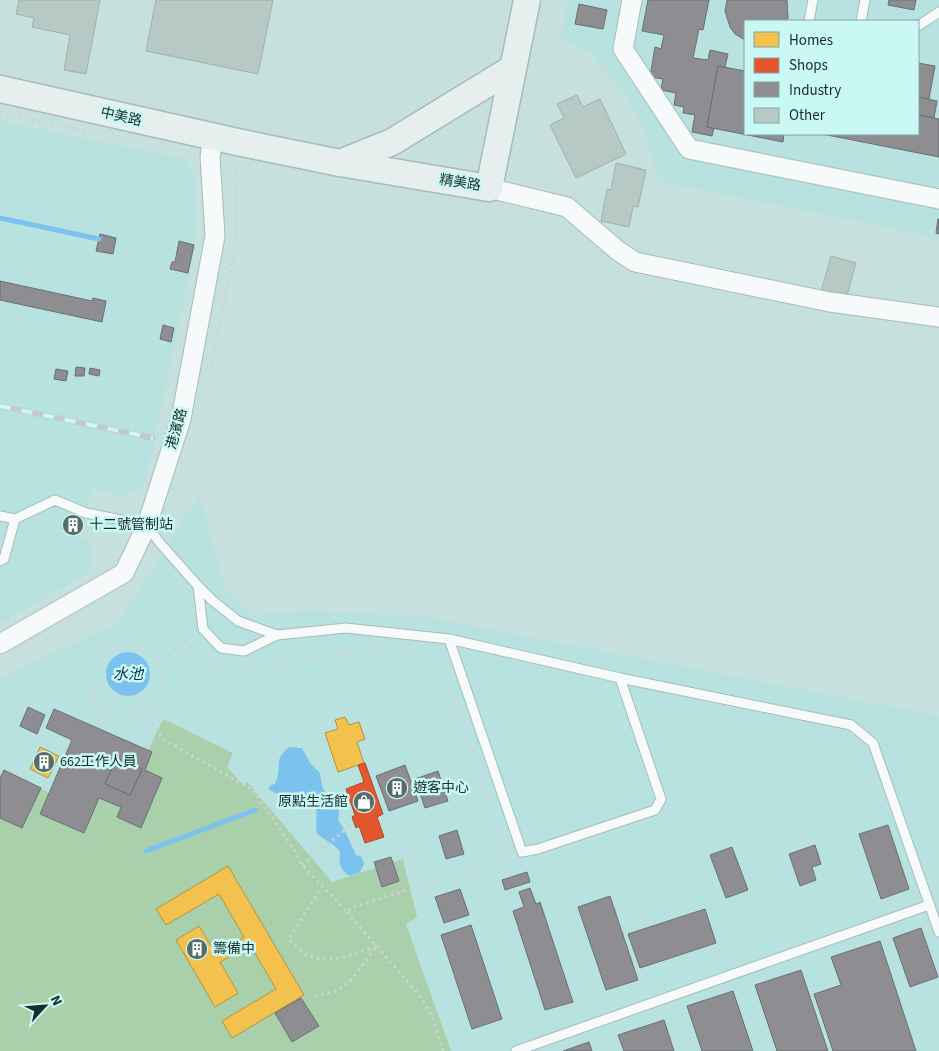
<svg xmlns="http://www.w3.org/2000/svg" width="939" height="1051" font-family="'Source Sans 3','Noto Sans TC',sans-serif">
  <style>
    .built { fill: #b7e2df; fill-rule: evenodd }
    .green { fill: #a9d0ab }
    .water { fill: #7cc2ef }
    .homes { fill: #f2c14e; stroke: #b19444 }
    .shops { fill: #e4572e; stroke: #a74a2d }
    .industry { fill: #8d8d92; stroke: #6a7073; fill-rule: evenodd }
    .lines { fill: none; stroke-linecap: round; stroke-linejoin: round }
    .stream { stroke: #7cc2ef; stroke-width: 5 }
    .building { fill: #b6c9c5; stroke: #9eb1ad }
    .service-casing { stroke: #a7bcba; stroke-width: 11 }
    .minor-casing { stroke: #a7bcba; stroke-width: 21 }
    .secondary-casing { stroke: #a7bcba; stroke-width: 29 }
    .path { stroke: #ccd3d3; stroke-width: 3; stroke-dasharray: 2.5 4; stroke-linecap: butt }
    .service { stroke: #f6fafa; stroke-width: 9 }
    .minor { stroke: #f6fafa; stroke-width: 19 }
    .secondary { stroke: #e6eeee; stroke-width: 26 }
    .rail-casing { stroke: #c3caca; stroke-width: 5.5 }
    .rail { stroke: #c9f8f5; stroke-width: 4; stroke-dasharray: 11; stroke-linecap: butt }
    .labels { text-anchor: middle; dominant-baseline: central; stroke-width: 5; stroke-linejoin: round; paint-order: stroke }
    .street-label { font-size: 14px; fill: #1a2c2b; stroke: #c9f8f5 }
    .poi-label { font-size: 14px; fill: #1a2c2b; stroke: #c9f8f5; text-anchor: start }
    .water-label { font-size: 15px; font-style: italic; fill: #092f49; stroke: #c9f8f5 }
  </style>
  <rect width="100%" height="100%" fill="#c6e0de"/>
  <g class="built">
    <path d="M568,0H939V238L659,181L645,131L619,85L589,53L561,39ZM745,21H918V134H745Z"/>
    <polygon points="0,121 186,159 196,179 195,247 146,479 142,486 126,495 116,495 93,488 83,523 80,538 90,541 93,570 0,623"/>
    <polygon points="199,495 224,585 255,615 311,610 431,618 939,716 939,1051 0,1051 0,679 20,668 118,623"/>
  </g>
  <polygon class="green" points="163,719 233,753 227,767 243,785 247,782 332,882 403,859 417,917 406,924 451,1051 0,1051 0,804 21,779 64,800 77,773 126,797"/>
  <g class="water">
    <circle cx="128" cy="674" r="22"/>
    <path d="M289,747L302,748L310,763L320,773C322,785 322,795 336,798L339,813L338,820L344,829L356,855L362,857L364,864L360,872L350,876C339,870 339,863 340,852L336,847L317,834C313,816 325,804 301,795L282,805L277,794L268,789L271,785L275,784C283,767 272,761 289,747Z"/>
  </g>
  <g class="homes">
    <polygon points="345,717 349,725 359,722 365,739 357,742 364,763 338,772 325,733 338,729 335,720"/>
    <polygon points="40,747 59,756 48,778 30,769"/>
    <polygon points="228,866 304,995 232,1038 222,1021 276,989 250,945 220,962 238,993 215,1007 176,940 199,926 216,954 244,937 219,894 166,925 156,909"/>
  </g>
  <polygon class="shops" points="365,763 383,814 377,817 384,837 365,843 359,826 356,828 352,817 355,815 346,789 364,782 358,765"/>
  <g class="industry">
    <polygon points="648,0 709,0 703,30 699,29 693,58 708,60 710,50 728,54 725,67 718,66 707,127 714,128 712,136 692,132 695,115 683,113 684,107 674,105 676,93 661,90 663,79 650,77 655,47 661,49 664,35 642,31"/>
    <polygon points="727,0 787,0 788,18 787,21 745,21 745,40 735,34 730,27 725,11"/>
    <polygon points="889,0 916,0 914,10 888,5"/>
    <polygon points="579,4 607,10 603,29 575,24"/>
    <polygon points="918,63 935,66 929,99 918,97"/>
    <polygon points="718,66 745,71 745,134 784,134 783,142 707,127"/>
    <polygon points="918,97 937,101 934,118 918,115"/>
    <polygon points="918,115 939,119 939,157 822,134 918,134"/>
    <polygon points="938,219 939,219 939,234 936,233"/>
    <polygon points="100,234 116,238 113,254 96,251"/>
    <polygon points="179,241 194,245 188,273 170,269 172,262 175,262"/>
    <polygon points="0,281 92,301 93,298 106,301 102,322 0,300"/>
    <polygon points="163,325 174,328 171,342 160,339"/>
    <polygon points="76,367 85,368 84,376 75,376"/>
    <polygon points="90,368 100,370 99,376 89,374"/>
    <polygon points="56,369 68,371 66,381 54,379"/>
    <polygon points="65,518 83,523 80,533 62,528"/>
    <polygon points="28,707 45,715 37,734 20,726"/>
    <path d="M54,709L152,752L145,770L162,778L141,828L117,817L121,807L99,798L84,833L40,814L72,740L46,728ZM117,758L142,769L130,795L105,784Z"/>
    <polygon points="117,758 142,769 130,795 105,784"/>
    <polygon points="405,765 418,801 389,811 376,776"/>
    <polygon points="4,770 41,788 22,828 0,818 0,778"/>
    <polygon points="438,771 448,801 425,808 415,779"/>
    <polygon points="888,825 909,889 881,899 859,834"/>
    <polygon points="457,830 464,854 446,859 439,836"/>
    <polygon points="815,845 821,864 812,867 816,880 800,886 789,854"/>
    <polygon points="732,847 748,890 726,898 710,855"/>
    <polygon points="391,857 399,881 382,887 374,862"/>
    <polygon points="527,872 530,882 505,890 502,880"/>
    <polygon points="530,888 536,904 540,902 573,1002 545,1010 513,911 524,907 519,892"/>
    <polygon points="460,889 469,915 444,923 435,897"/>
    <polygon points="610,896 638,980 606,990 578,907"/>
    <polygon points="705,909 716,943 640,968 628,934"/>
    <polygon points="471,925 502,1019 472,1029 441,935"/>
    <polygon points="921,928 938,977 910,987 893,938"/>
    <polygon points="880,941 916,1051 833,1051 814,994 841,985 831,957"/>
    <polygon points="801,970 828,1051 777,1051 755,985"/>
    <polygon points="733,991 753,1051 702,1051 687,1006"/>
    <polygon points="301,998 319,1026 292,1042 275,1013"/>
    <polygon points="664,1020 674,1051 624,1051 618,1035"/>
    <polygon points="589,1042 592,1051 563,1051"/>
  </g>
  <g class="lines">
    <g class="stream">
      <polyline points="0,218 99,239"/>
      <polyline points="146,851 255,810"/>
    </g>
  </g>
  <g class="building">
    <polygon points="19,0 100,0 86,74 64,70 70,35 32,27 34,18 16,14"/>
    <polygon points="156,0 273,0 258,74 146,51"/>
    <polygon points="577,95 583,107 600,99 626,154 576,178 550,125 564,118 557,104"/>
    <polygon points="616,163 646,170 638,207 633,206 629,227 601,221 607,189 611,190"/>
    <polygon points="831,256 856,263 846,299 821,292"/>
  </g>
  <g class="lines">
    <g class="service-casing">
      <g id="service">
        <polyline points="809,21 813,0"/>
        <polyline points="861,21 865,0"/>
        <polyline points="918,26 939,12"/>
        <polyline points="0,516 15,519 4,559 0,561"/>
        <polyline points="15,519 55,500 86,513 147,525 159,542 198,586 203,629 221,648 244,651 277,635 346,628 449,639 522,852 538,849 655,810 661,799 620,678 851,725 873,743 939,932"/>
        <polyline points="198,586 212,600 238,621 277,635"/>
        <polyline points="449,639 620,678"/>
        <polyline points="516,1051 929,905"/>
      </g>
    </g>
    <g class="minor-casing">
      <g id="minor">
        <polyline points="632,0 623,49 689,149 939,199"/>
        <polyline points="489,188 567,207 617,250 635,262 830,302 939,317"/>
        <polyline points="0,644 124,573 147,525 181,419 215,236 210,157 213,137"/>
      </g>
    </g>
    <g class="secondary-casing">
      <g id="secondary">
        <polyline points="0,89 242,143 340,163 489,188 527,0"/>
        <polyline points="340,163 392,142 513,68"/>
      </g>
    </g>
    <g class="path">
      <polyline points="0,114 85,131"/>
      <polyline points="207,387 235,248 237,164"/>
      <polyline points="185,642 206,662 229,670 361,650 414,649 433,662 445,677 507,857"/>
      <circle cx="126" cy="680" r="37"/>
      <polyline points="158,662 194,635"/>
      <polyline points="93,700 100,729"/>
      <polyline points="144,713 163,739 253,790 295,851 302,865 347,912 351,908 512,856"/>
      <polyline points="398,823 420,885"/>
      <polyline points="302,865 350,826"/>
      <polyline points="347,912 419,995 431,1014 443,1051"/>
      <path d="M315,996L338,991L351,980L377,946C355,954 330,965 307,955C301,952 294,944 289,939L323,885"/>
    </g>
    <use href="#service" class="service"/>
    <use href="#minor" class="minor"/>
    <use href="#secondary" class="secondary"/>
    <g class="rail-casing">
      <polyline id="rail" points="0,406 153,438"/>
    </g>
    <use href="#rail" class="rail"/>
  </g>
  <defs>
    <g id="building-disc" transform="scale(1.125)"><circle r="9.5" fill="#566b6a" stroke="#c9f8f5"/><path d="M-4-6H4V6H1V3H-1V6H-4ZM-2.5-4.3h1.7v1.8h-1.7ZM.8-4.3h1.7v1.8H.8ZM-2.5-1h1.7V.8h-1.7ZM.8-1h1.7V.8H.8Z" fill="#fff"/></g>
    <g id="shop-disc" transform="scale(1.125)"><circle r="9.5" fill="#566b6a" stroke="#c9f8f5"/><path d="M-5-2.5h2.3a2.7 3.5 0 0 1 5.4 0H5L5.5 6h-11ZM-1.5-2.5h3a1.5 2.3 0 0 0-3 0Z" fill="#fff"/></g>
  </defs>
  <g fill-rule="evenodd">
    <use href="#building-disc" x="73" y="525"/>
    <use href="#building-disc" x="44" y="762"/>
    <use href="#building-disc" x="397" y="788"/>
    <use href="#shop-disc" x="364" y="802"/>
    <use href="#building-disc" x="197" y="949"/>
  </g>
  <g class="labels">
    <g class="street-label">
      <text transform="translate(121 117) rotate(13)">中美路</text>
      <text transform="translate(460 183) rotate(9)">精美路</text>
      <text transform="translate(177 429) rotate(-74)">港濱路</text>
    </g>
    <g class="poi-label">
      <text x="89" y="525">十二號管制站</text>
      <text x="60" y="762">662工作人員</text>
      <text x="413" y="788">遊客中心</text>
      <text x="348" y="802" text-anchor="end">原點生活館</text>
      <text x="213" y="949">籌備中</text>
    </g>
    <g class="water-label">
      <text x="128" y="674">水池</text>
    </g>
  </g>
  <rect x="744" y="20" width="175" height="115" fill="#c9f8f5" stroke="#83a6a4"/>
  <rect x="754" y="32" width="25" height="15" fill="#f2c14e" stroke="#83a6a4"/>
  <text x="789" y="45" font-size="15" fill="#1a2c2b">Homes</text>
  <rect x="754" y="58" width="25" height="15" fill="#e4572e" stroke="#83a6a4"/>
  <text x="789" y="70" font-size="15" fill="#1a2c2b">Shops</text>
  <rect x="754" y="82" width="25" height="15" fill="#8d8d92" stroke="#83a6a4"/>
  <text x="789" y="95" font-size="15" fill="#1a2c2b">Industry</text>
  <rect x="754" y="108" width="25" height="15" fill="#b6c9c5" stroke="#83a6a4"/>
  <text x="789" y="120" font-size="15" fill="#1a2c2b">Other</text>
  <g transform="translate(45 1006) rotate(64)" stroke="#c9f8f5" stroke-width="4" paint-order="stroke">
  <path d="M0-4L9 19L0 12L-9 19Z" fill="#1a2c2b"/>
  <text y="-8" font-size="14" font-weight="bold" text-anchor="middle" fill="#1a2c2b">N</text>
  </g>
</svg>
